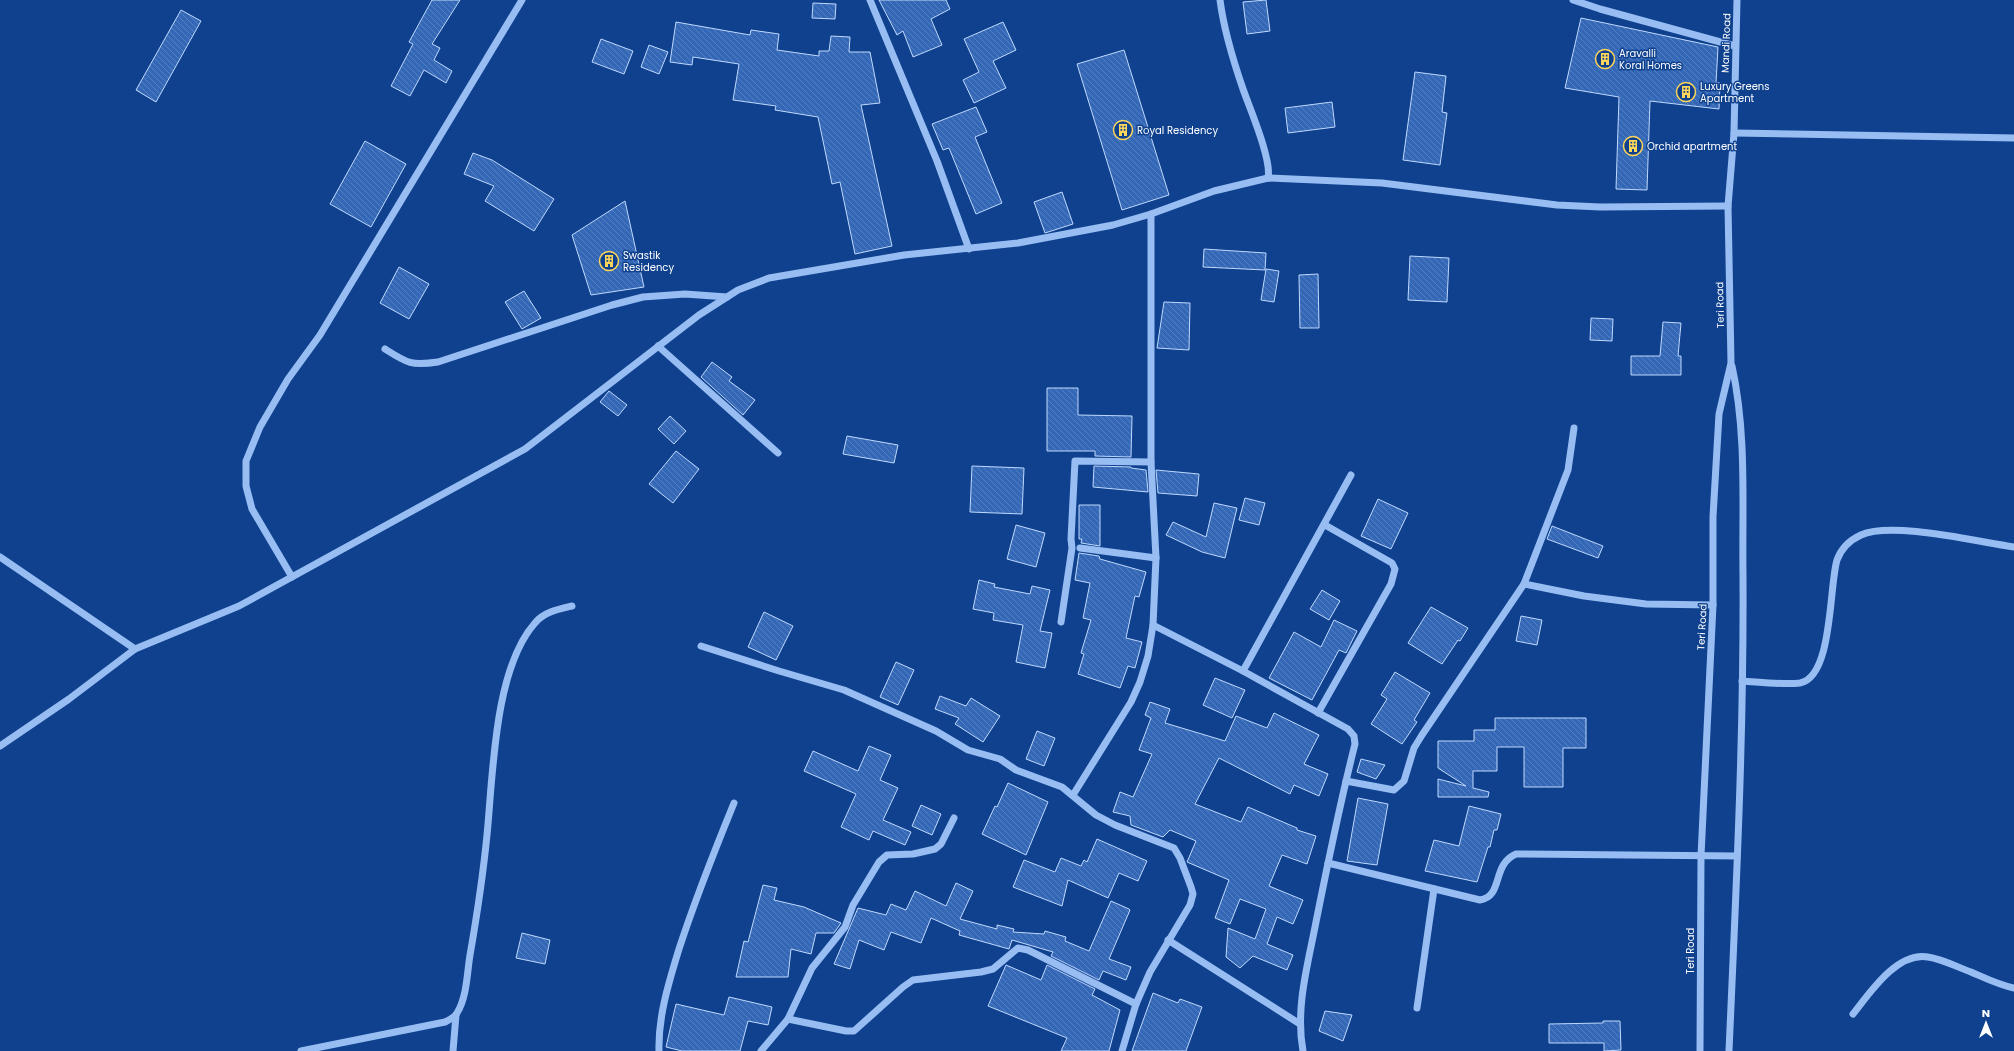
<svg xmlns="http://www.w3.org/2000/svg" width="2014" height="1051" font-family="Poppins,sans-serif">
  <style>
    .building { fill: url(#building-back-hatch); stroke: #bfd9fe }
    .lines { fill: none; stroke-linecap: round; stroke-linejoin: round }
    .minor { stroke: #97bdf3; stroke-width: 7 }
    .labels { text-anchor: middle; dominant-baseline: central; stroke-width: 3; stroke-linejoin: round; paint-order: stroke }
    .street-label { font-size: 10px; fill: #fff; stroke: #0f418e }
    .poi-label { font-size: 10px; fill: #fff; stroke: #0f418e; text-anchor: start }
  </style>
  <defs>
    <pattern id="building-back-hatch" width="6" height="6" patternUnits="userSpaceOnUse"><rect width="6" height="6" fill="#3468b6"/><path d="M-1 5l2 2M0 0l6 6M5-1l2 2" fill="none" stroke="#527fc1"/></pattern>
  </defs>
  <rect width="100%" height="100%" fill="#0f418e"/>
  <g class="building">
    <polygon points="432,0 460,0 432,44 440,48 434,60 452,71 446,83 424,70 410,96 391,86 413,44 409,42"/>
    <polygon points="879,0 946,0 950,9 931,19 942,45 913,57 903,31 897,35"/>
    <polygon points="1266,0 1270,31 1247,34 1243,2"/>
    <polygon points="813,3 836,4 835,19 812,18"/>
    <polygon points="181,10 201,21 156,102 136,90"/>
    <polygon points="1581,18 1718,47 1716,83 1720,83 1719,109 1650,101 1647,190 1616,189 1619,97 1565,88"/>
    <polygon points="676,22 750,35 751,30 779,34 777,50 819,56 819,51 829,51 831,36 850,37 849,52 870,52 880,103 861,105 892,246 855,254 840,182 832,184 818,117 775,110 776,106 733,100 739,64 693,57 692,65 670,62"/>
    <polygon points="1003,22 1016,50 993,61 1006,88 974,103 963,80 979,72 964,39"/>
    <polygon points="601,39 633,51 624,74 592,62"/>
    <polygon points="649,45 668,52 659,74 641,67"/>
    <polygon points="1124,50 1169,195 1122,210 1077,64"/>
    <polygon points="1415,72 1446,76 1442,112 1447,113 1440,165 1403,160"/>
    <polygon points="1332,102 1335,127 1288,133 1285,108"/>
    <polygon points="976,107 987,132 975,137 1002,203 976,214 949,148 943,150 932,124"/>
    <polygon points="365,141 406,164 371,227 330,204"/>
    <polygon points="473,153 492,160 554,199 534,231 485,201 494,186 464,174"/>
    <polygon points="1062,192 1073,224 1045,233 1034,202"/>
    <polygon points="625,201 644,287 591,295 572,235"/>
    <polygon points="1204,249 1266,253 1265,270 1203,267"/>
    <polygon points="1410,256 1449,258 1447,302 1408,300"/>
    <polygon points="399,267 429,284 409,319 380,303"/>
    <polygon points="1266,269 1279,271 1274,302 1261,300"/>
    <polygon points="1318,274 1319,328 1300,328 1299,275"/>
    <polygon points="524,291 541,318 522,329 505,302"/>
    <polygon points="1164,302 1190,303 1189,350 1157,348"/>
    <polygon points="1591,318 1613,319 1612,341 1590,340"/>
    <polygon points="1663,322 1681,323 1678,356 1681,356 1681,375 1631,375 1631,356 1660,356"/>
    <polygon points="712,362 732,377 729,381 755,400 743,415 701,377"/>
    <polygon points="1047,388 1078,388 1078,415 1132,416 1131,457 1095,456 1095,451 1047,451"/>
    <polygon points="609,391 627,405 618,416 600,402"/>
    <polygon points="670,416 686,431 674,444 658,429"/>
    <polygon points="847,436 898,445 894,463 843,454"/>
    <polygon points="676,451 699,469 673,503 649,484"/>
    <polygon points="972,466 1024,468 1022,514 970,512"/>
    <polygon points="1094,466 1131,467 1131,468 1146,470 1148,492 1093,487"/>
    <polygon points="1156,470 1199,474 1197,496 1158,493"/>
    <polygon points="1245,498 1265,503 1259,525 1239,520"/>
    <polygon points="1378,499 1408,513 1391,549 1361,536"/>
    <polygon points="1214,503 1237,508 1225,558 1202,552 1166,535 1173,522 1206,537"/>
    <polygon points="1079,505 1100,505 1100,546 1081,543 1082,539 1079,539"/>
    <polygon points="1016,525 1045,533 1036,567 1007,559"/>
    <polygon points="1552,526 1603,546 1598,558 1547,539"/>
    <polygon points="1079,553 1099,556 1100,559 1146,572 1139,597 1135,596 1126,638 1142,642 1135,668 1128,666 1120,688 1078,674 1084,654 1081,653 1091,620 1083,618 1090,583 1075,580"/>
    <polygon points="979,580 995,584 994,587 1030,594 1032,586 1050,590 1040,631 1052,633 1045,668 1016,662 1023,625 993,620 994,613 973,609"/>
    <polygon points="1322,590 1340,601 1329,620 1310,609"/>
    <polygon points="1431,607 1468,628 1460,641 1458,640 1442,664 1408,643"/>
    <polygon points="764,612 793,626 776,660 748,647"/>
    <polygon points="1521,616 1542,620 1537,645 1516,641"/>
    <polygon points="1334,620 1357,631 1346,653 1339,650 1312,700 1269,678 1294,632 1321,647"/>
    <polygon points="896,662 914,670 898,705 880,697"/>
    <polygon points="1395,672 1430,693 1414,720 1417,722 1402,744 1371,724 1387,699 1381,695"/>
    <polygon points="1215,678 1245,690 1232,718 1203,705"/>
    <polygon points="940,696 966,706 971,698 1000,716 983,742 955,724 959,718 935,709"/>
    <polygon points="1150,702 1170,709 1165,723 1225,741 1236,716 1267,728 1274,713 1319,735 1304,764 1328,774 1319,796 1294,785 1290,794 1219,758 1195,804 1241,822 1248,807 1297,828 1297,830 1316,836 1307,864 1282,855 1269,886 1303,900 1293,924 1277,917 1267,944 1293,955 1287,970 1253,956 1240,968 1226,957 1228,928 1255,939 1266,909 1240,899 1230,924 1215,918 1229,880 1187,862 1196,841 1170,830 1163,837 1131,825 1130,816 1113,812 1120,792 1133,797 1152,754 1139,750 1151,718 1145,715"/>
    <polygon points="1495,718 1586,718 1586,748 1563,748 1563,787 1524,787 1524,747 1497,747 1497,771 1473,771 1473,788 1489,792 1488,797 1438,797 1438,779 1466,786 1438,768 1438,741 1474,741 1474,730 1495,730"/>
    <polygon points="1037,731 1055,738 1044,766 1026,759"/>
    <polygon points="869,746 891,755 880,780 898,788 883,820 911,832 905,845 873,831 869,840 841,827 856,794 804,771 813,751 858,771"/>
    <polygon points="1361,759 1385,765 1376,779 1357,772"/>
    <polygon points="1008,783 1048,802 1026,855 982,834 995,806 997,807"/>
    <polygon points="1358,798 1388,804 1377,865 1347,861"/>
    <polygon points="921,805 941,814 932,835 912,826"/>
    <polygon points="1469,806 1501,814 1497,830 1494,830 1490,847 1488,847 1477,882 1425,871 1434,840 1459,846"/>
    <polygon points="1097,839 1147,861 1138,881 1119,873 1108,898 1068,880 1062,906 1013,887 1024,860 1055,872 1061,858 1081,866 1084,860 1087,862"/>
    <polygon points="956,883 973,891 960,919 997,929 997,925 1014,929 1013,932 1044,934 1045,931 1066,937 1065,941 1089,951 1111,901 1129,909 1130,910 1109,959 1131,967 1126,980 1103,971 1099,980 1051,956 1053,952 1012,940 1009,949 959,935 960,931 931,918 921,943 891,932 884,950 859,940 850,969 834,964 858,908 886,915 891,904 906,910 915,891 946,906"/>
    <polygon points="763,885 777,888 774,900 804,907 841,923 834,933 816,933 811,954 791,949 788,977 736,977 744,941 748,942"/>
    <polygon points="522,933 550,940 545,964 516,958"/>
    <polygon points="1006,965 1041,980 1047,965 1095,989 1092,995 1120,1010 1109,1051 1061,1051 1067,1038 988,1006"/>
    <polygon points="1153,993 1178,1003 1180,999 1202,1007 1186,1051 1132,1051"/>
    <polygon points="729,997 772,1007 768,1025 748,1021 740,1051 682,1051 666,1047 676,1004 724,1015"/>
    <polygon points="1325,1011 1352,1015 1343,1041 1319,1031"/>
    <polygon points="1603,1021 1620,1021 1621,1050 1604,1051 1604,1043 1549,1043 1549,1024 1603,1023"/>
  </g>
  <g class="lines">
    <g class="minor">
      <polyline points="870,0 937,161 969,249"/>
      <path d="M1220,0C1224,31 1233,60 1243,89C1250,109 1272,160 1268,178"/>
      <polyline points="1573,0 1600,9 1735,46"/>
      <polyline points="1734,133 2014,138"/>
      <path d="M1151,214V462L1156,558L1153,625L1243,671L1348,729L1354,736L1355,744C1340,803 1328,862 1316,922C1308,964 1295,1008 1303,1051"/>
      <polyline points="658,346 778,453"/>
      <path d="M385,349C407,363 411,366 438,362L612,305L643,297L685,294L727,297"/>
      <polyline points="1080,548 1156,558"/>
      <polyline points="0,557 135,649"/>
      <polyline points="292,577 252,509 246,486 246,461 260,427 288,379 320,335 522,0"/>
      <polyline points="1524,584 1584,596 1646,604 1713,605"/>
      <polyline points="1061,622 1072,548 1071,539 1075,461 1151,462"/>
      <polyline points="701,646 779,671 844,690 936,731 968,750 1000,759 1016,770 1062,787 1096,815 1115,825 1174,848 1180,858 1191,887 1193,894 1190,905 1150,972 1136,1004 1122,1051"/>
      <polyline points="1243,671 1351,475"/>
      <path d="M1742,681C1759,682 1784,685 1800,683C1833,677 1829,586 1837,560C1841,549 1850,540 1861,535C1892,521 1978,542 2014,547"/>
      <polyline points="1318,713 1391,584 1395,569 1392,563 1325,525"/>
      <polyline points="0,746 69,699 135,649 239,606 525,449 699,315 738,290 769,278 904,255 1018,243 1113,225 1151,214 1214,191 1268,178 1382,183 1557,205 1600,207 1728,206"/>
      <polyline points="1346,781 1394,790 1404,781 1414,748 1422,735 1524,584 1568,470 1574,428"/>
      <polyline points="1073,795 1131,702 1140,682 1148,656 1153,625"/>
      <path d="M1328,863L1480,900C1504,896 1491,865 1516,854L1737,856"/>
      <polyline points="1168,940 1300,1024"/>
      <polyline points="1417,1008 1434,889"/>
      <path d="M1853,1014C1869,994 1897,951 1928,957C1942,959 1957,967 1971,972C1985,978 1999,985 2014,988"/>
      <polyline points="788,1019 846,1031 854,1031 903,987 913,980 981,972 993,969 1018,948 1028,950 1136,1004"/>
      <path d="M301,1051L445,1022C449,1020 455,1017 457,1013C467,997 467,973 470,955C477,915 483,875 487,835C493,775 494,669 535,623C544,612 559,609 572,606"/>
      <polyline points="453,1051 456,1015"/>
      <path d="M659,1051C658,1016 669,982 679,949C695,900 714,852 734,803"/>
      <polyline points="761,1051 788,1019 812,968 845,927 853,905 879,862 887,855 913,854 935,849 941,844 954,818"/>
      <polyline points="1700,1051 1701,856 1713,605 1713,517 1719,414 1731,363 1728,206 1734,133 1737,0"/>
      <path d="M1729,1051C1736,892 1744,734 1743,575C1742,505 1747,434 1732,366"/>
    </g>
  </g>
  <defs>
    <g id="building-ring" transform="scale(1)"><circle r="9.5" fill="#0f418e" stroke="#ffd659" stroke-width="1.5"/><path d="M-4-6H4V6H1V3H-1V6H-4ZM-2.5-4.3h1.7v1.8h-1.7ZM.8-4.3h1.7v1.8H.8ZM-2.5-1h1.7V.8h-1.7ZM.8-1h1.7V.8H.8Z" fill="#ffd659"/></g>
  </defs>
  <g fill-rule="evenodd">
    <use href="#building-ring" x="1605" y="59"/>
    <use href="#building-ring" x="1686" y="92"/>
    <use href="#building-ring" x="1123" y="130"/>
    <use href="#building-ring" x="1633" y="146"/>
    <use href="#building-ring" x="609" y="261"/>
  </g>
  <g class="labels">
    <g class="street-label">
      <text transform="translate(1726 43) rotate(-88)">Mandi Road</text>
      <text transform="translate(1720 305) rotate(-91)">Teri Road</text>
      <text transform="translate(1702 627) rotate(-87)">Teri Road</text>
      <text transform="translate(1690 951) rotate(-90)">Teri Road</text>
    </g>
    <g class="poi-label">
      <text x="1619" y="53">Aravalli<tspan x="1619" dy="12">Koral Homes</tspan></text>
      <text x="1700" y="86">Luxury Greens<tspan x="1700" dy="12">Apartment</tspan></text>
      <text x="1137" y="130">Royal Residency</text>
      <text x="1647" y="146">Orchid apartment</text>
      <text x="623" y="255">Swastik<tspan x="623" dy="12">Residency</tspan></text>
    </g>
  </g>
  <g transform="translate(1986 1023)" stroke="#0f418e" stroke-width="3" paint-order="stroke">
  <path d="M0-3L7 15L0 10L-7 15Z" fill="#ffffff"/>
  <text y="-6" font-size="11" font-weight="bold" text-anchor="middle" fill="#ffffff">N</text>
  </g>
</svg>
